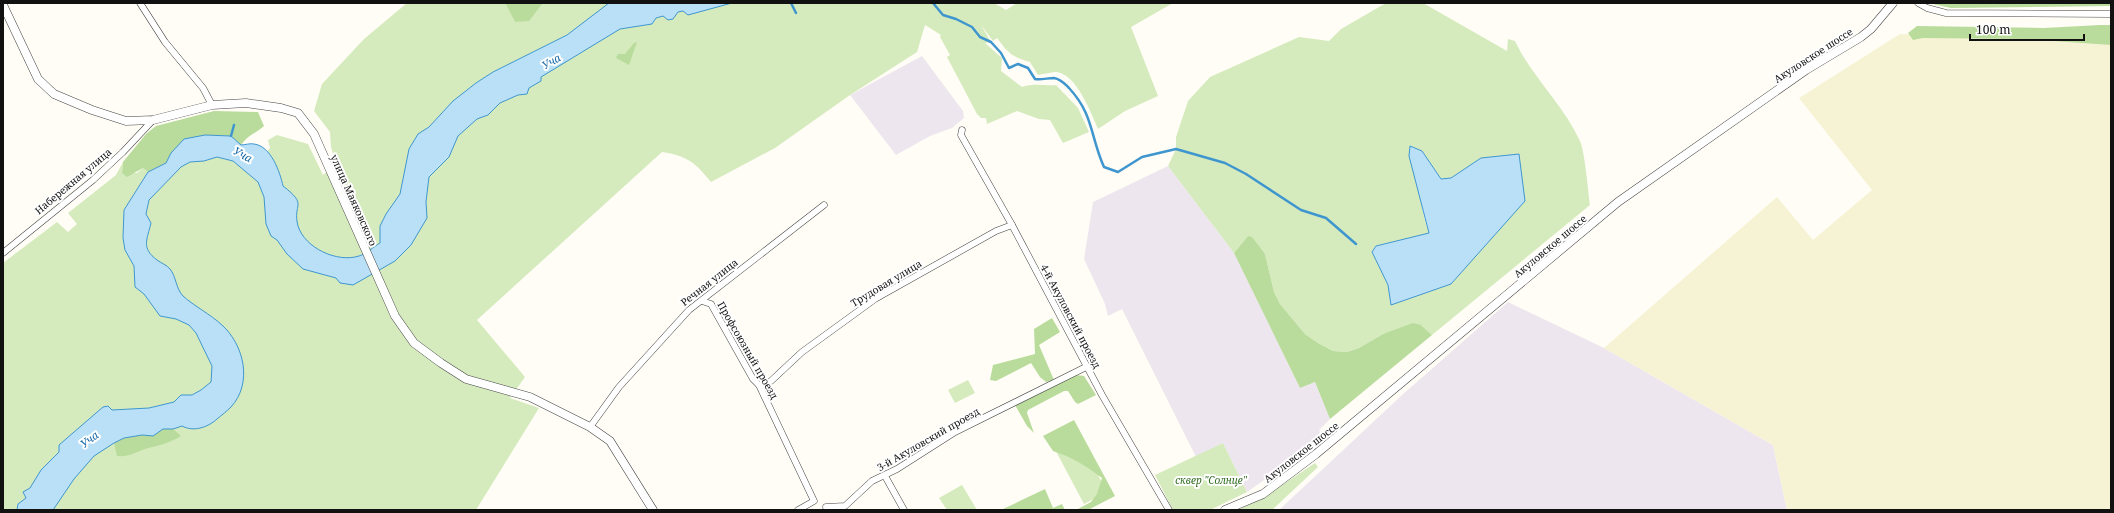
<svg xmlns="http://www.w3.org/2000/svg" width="2114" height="513" font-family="'Noto Serif',serif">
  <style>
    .industrial { fill: #eee6ef }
    .farmland { fill: #f6f3d4 }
    .green { fill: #d5ebbd; fill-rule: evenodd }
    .forest { fill: #b9dc9c }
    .water { fill: #b9e0f7; stroke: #3f96cf }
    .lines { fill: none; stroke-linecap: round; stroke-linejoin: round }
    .stream { stroke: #3f96cf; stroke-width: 2.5 }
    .minor-casing { stroke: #444; stroke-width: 7 }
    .tertiary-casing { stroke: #444; stroke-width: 9 }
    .minor { stroke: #fff; stroke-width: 6 }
    .tertiary { stroke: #fff; stroke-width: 8 }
    .labels { text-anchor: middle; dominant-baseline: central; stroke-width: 4; stroke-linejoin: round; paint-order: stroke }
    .street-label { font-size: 10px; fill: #111; stroke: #fff }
    .park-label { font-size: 10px; font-style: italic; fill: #2f6b1f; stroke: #fff }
    .water-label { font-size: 11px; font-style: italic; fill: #1768a6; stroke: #fff }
  </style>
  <rect width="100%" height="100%" fill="#fffdf5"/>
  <g class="industrial">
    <polygon points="922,56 963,111 964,118 952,128 930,136 896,155 850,95"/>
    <polygon points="1168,166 1234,253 1300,388 1315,382 1330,419 1319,430 1323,439 1247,492 1223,443 1196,457 1122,309 1108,316 1105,304 1084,259 1093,202"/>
    <polygon points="1508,302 1604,348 1773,445 1787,510 1279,510 1402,395"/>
  </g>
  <polygon class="farmland" points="1900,34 2111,37 2111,510 1787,510 1773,445 1604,348 1777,197 1813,240 1872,190 1799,98"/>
  <g class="green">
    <path d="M407,3H505L515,22L529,20L543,3H994L1006,10L1017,3H1173L1131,27L1158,96L1125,111L1098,129C1091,113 1077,75 1057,72C1052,72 1044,74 1038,75L1030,62C1012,57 1008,53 997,38L993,41L981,25L991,42L985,43L1002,58L1001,71L1022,87C1034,83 1044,86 1056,85L1078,108L1089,132L1063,143L1050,120L1039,119L1017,111L987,124L986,118H981L977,114L947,57L950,55L940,37L941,35L925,25L917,52L850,95L775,148L711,182C695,162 687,156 662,152L477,320L525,377L510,398L539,408L476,510H3V263L57,222L68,232L77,224L68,213L116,175L123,162L122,173H137L143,168L148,172L124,210L123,238L125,250L134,266L135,286L150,255L145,245L151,223L146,214L149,200L162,184L181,167L190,162L204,161L217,157L233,161L249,173L270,148L268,140L277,135L308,144L323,175L336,164L331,147L330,132L314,111L322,84L364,39Z"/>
    <path d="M1386,3H1423L1507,51L1508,39L1515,41C1532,77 1563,104 1580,141C1585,153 1588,190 1590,205L1432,335L1421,325L1383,334L1359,348L1347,352L1333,351L1318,343L1305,334L1280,304L1274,292L1265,254L1248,236L1234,253L1168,166L1176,149V137L1188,101L1210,77L1299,37L1329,41L1341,29ZM1422,151L1441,179L1451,178L1481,158L1471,261L1451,284L1391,305L1388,285L1372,252L1376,246L1429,233C1418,201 1419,183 1422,151Z"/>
    <polygon points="968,380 975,393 955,403 948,390"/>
    <polygon points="1073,428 1107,492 1084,504 1050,440"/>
    <polygon points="1223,443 1247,492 1210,510 1173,510 1155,475"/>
    <polygon points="1315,463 1318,467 1272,510 1238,510 1266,496"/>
    <polygon points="962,485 977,510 947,510 939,498"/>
  </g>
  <g class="forest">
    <polygon points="505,3 543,3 529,21 515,22"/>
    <polygon points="1928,3 2111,3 2111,6 1951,8"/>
    <polygon points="2100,25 2111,25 2111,45 2024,39 1923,38 1913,40 1908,33 1917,26 2044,28"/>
    <polygon points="637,42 629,65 616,58 618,54 625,54 634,43"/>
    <path d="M214,111L258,112L264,126C255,134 248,135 241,145L231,136L205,135L171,153L166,163L148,172L143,168L127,177L122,173L123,162L146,134L156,126Z"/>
    <polygon points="1248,236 1252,237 1265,254 1274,292 1280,304 1305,334 1318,343 1333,351 1347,352 1359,348 1383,334 1413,323 1421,325 1432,335 1330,419 1315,382 1300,388 1234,253"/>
    <polygon points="1052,318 1060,332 1039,345 1054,380 1046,382 1040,377 1031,363 996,381 990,380 993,365 1035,354 1034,329"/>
    <polygon points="1076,375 1084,376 1096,395 1078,404 1075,402 1068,391 1064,391 1028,410 1027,413 1034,433 1027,426 1015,405"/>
    <path d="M1074,420L1115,496L1088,510H1076L1091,502L1097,494L1102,478C1086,466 1072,457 1053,451L1043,436Z"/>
    <path d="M163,429H173L181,436C168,444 159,445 145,449C133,453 130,457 117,456L114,443L124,438L142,435L153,436Z"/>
    <polygon points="1045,489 1053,508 1062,504 1065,510 1001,510"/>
  </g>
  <g class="water">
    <path d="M609,3H732L688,15L683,11L678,12L673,19L668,20L663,16L656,18L652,24L620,29L541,77V81L529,88L527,94L518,95L500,103L488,115L477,119L458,136L449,157L429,177L426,202L427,218L411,245L395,261L353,285L340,283L336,278L303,269L287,254L277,240L271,236L266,224L264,197L258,182L233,161L217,157L204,161L190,162L181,167L149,200L146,214L151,223C147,240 141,248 157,260C161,263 167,265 170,269C176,276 176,289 183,296C194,306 210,314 222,325C244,345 253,383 231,407C227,411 222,415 217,419C207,428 193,432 182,426L173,429H163L153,436L142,435L124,438L114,443L94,456L74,479L53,510H17L18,504L26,498L23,492L30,488L41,470L59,452V445L103,407L108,406L112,410L149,408L174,402L181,395H192L201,390L211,382L212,366L196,333L189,325L176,319L160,316L144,294L135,287L134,266L125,250L123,238L124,210L148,172L166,163L171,153L184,139L205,135L231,136L241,145C245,145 250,143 254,144C271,146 280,172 283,186C309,206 292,203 298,226C305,248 337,263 359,256C366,254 373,247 380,243V226L386,214L400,194L409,149L418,134L429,127L453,101L476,83L493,72L567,35Z"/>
    <polygon points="1410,146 1422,151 1441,179 1451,178 1481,158 1519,154 1525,201 1451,284 1391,305 1388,285 1372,252 1376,246 1429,233 1409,156"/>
  </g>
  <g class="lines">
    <g class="stream">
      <polyline points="791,3 796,13"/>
      <path d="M933,3L943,15L956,19L972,27L980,37L991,42L1001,53L1009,68L1018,64L1028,68L1035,79C1041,80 1048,78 1054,78C1061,79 1065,84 1069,88C1094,115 1090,136 1104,167L1118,172L1142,157L1176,149L1225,163L1246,174L1301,210L1326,218L1356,244"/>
      <polyline points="231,136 234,125"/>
    </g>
    <g class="minor-casing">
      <g id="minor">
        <polyline points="140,3 165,42 203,88 212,105"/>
        <polyline points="1918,3 1927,8 1946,13 2111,14"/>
        <polyline points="962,130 961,135 1012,225 1102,395 1169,510"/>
        <polyline points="3,253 93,180 123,152 153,120"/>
        <polyline points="702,301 711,304 753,379 759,385 814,501 798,510"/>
        <polyline points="759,385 771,381 802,352 875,299 996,231 1012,225"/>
        <polyline points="590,427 619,387 689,310 824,205"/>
        <polyline points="885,476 904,510"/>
        <polyline points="826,507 845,506 872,481 897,469 955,432 1086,367"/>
      </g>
    </g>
    <g class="tertiary-casing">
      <g id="tertiary">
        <polyline points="3,5 38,79 54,94 92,110 126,121 153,120 212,105 246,103 281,108 298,113 314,134 395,316 414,343 441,363 466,379 530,397 590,427 610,441 653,510"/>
        <polyline points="1225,510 1263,494 1316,454 1618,202 1806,70 1861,37 1871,29 1893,3"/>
      </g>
    </g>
    <use href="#minor" class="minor"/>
    <use href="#tertiary" class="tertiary"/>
  </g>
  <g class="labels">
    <g class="street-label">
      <text transform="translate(1813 55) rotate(-33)">Акуловское шоссе</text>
      <text transform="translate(73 181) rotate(-40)">Набережная улица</text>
      <text transform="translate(354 200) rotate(66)">улица Маяковского</text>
      <text transform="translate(1550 246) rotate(-40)">Акуловское шоссе</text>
      <text transform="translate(709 282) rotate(-38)">Речная улица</text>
      <text transform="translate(886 283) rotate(-31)">Трудовая улица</text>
      <text transform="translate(1071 316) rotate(62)">4-й Акуловский проезд</text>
      <text transform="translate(748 350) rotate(60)">Профсоюзный проезд</text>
      <text transform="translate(928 439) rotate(-30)">3-й Акуловский проезд</text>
      <text transform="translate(1301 452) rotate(-38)">Акуловское шоссе</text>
    </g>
    <g class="park-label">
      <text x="1211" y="480">сквер "Солнце"</text>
    </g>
    <g class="water-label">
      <text transform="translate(551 61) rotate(-30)">Уча</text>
      <text transform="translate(243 154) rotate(29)">Уча</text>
      <text transform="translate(89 439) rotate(-37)">Уча</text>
    </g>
  </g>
  <rect width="2114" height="513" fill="none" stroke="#111111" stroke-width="8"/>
  <path d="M1970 34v6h114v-6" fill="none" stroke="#111111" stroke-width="2"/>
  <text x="1976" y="34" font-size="12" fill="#111111" stroke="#ffffff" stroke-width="3" paint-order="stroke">100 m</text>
</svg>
